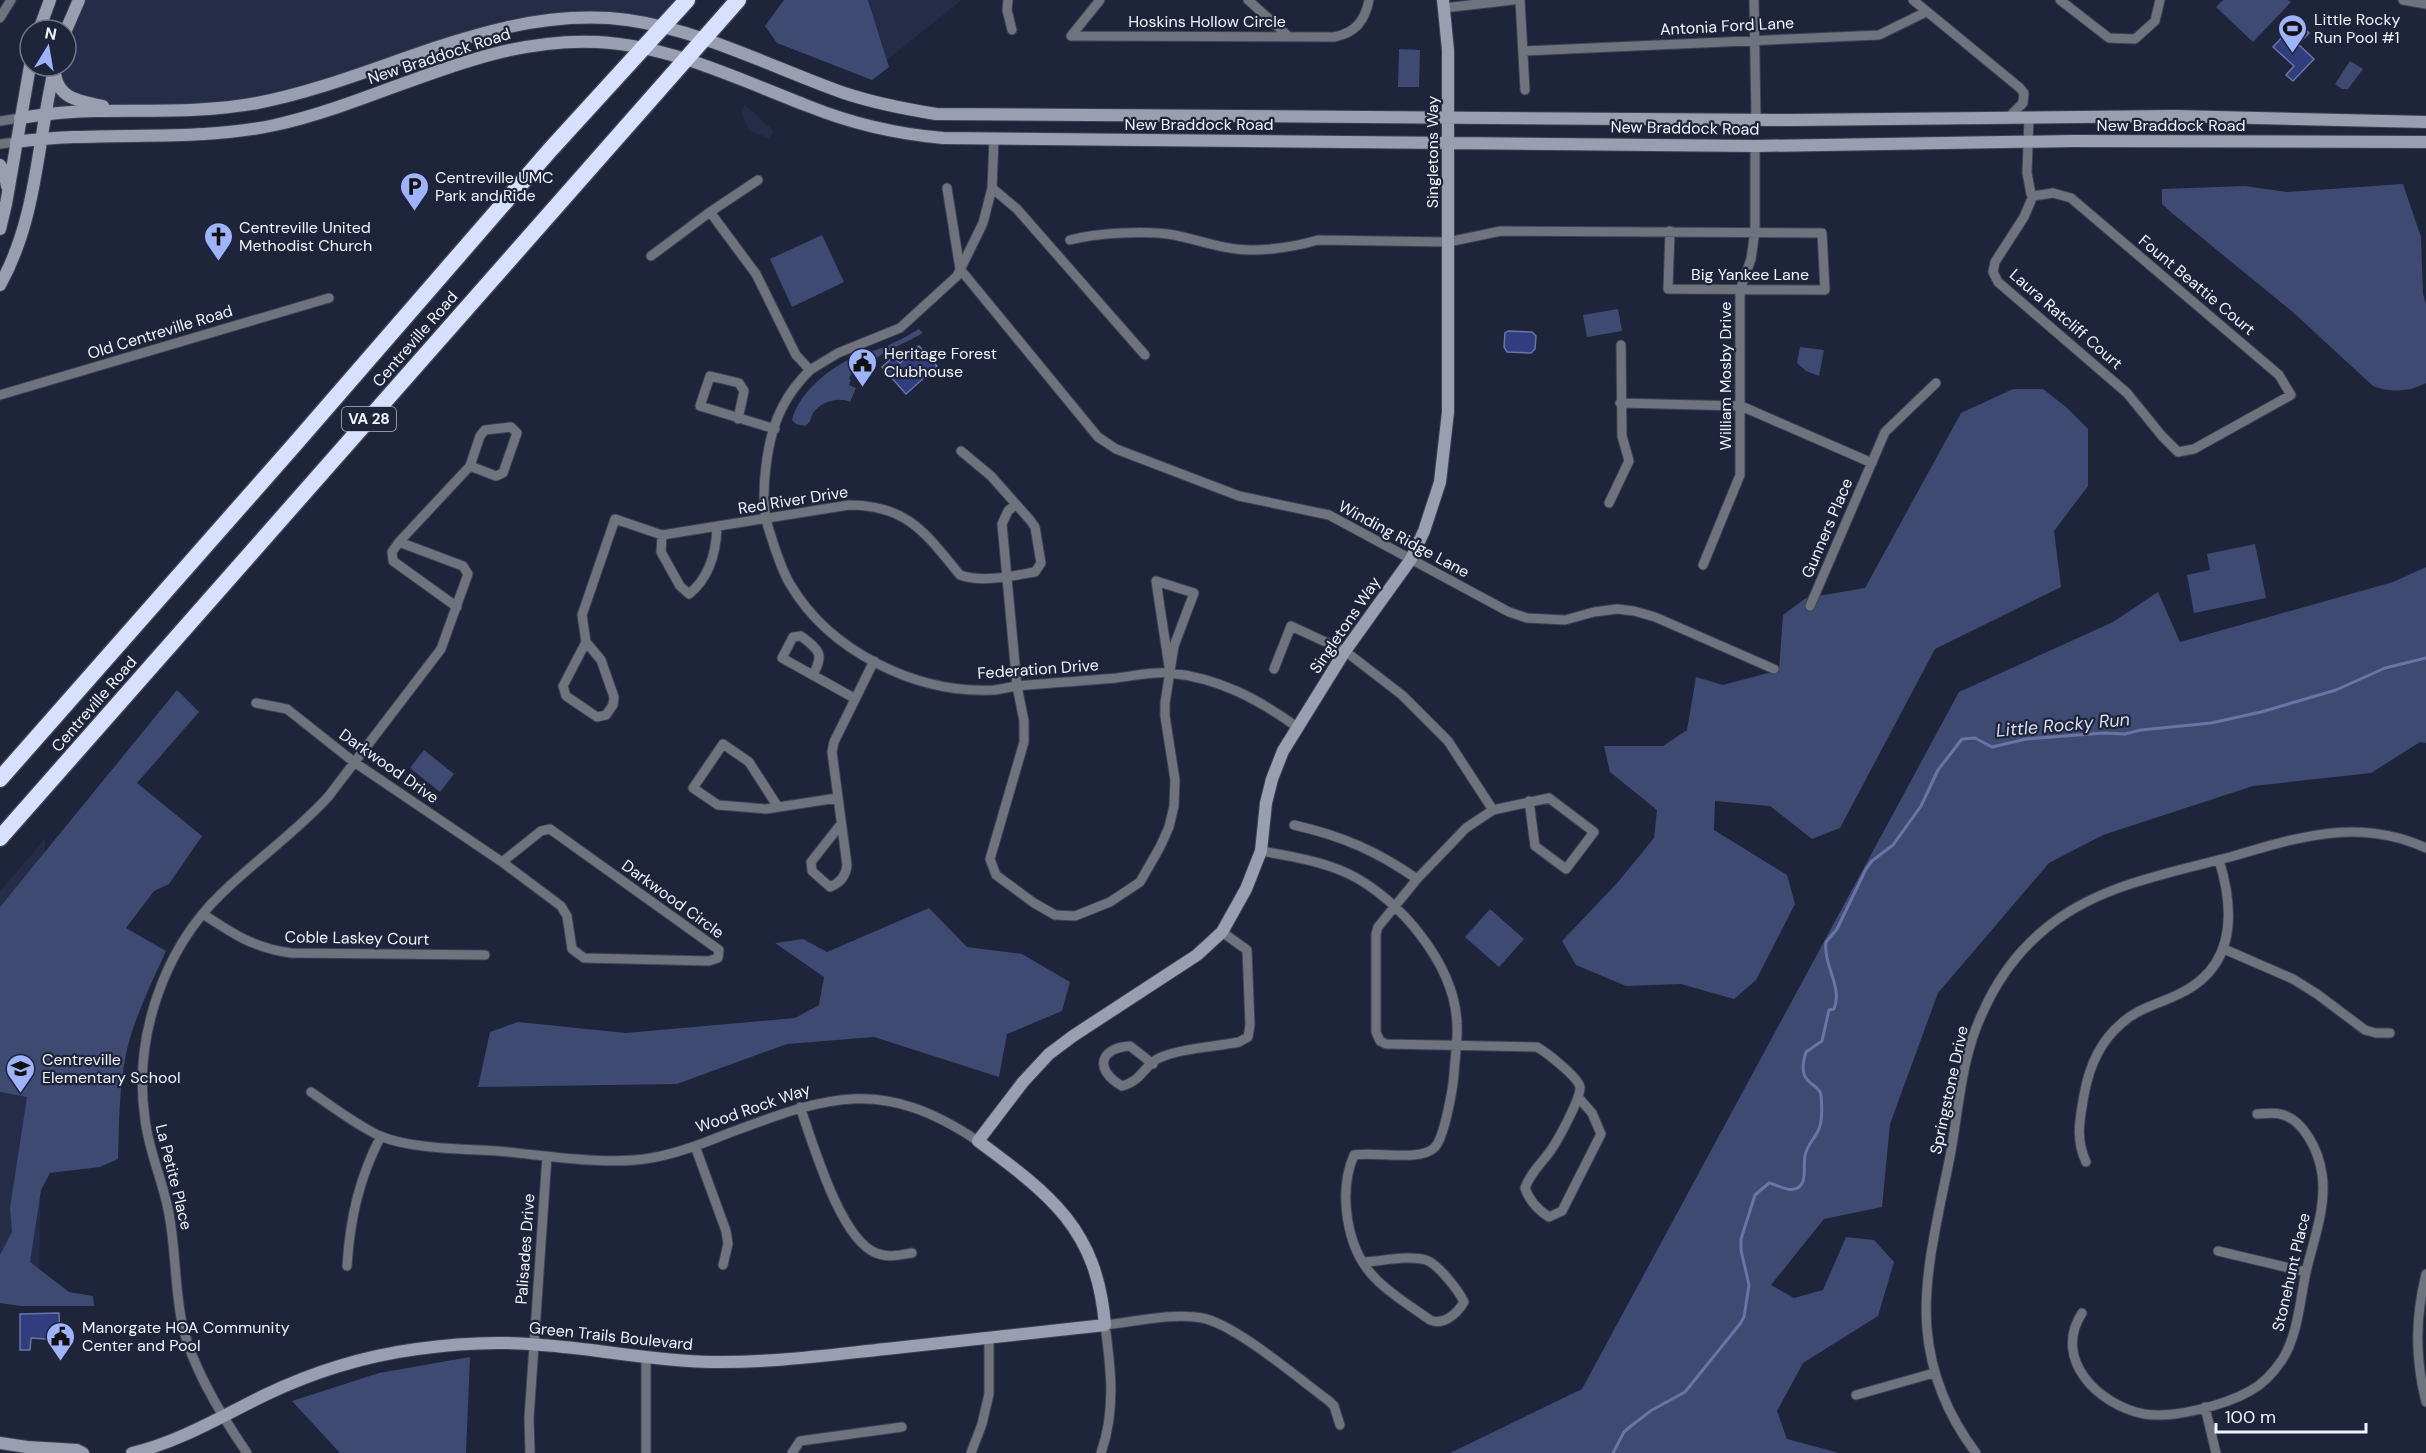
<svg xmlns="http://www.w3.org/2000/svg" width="2426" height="1453" viewBox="0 0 2426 1453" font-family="'DM Sans',sans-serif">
<rect width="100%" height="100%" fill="#1e2439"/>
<path fill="#252c47" d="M 79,0 L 687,0 L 663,28 L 609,19 L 522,23 L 253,104 L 47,115 L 56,66 L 66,66 L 66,31 Z
M 868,0 L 962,0 L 887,60 Z
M 745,105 L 774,131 L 769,138 L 749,131 L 742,113 Z
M 45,839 L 39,1296 L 0,1297 L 0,891 Z"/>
<path fill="#3f4a73" d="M 784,0 L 868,0 L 889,67 L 872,80 L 777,43 L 765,26 Z
M 2223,0 L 2288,0 L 2291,2 L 2253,42 L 2216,7 Z
M 1399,49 L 1420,50 L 1419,87 L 1398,87 Z
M 2350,61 L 2363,69 L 2348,89 L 2342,89 L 2335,84 Z
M 2403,184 L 2421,237 L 2423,294 L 2426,304 L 2426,383 C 2409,392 2391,393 2373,386 L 2295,314 L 2173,214 L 2162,204 L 2162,189 L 2245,186 L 2287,192 Z
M 822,235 L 844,282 L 792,307 L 770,259 Z
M 1618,309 L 1622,331 L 1587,337 L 1583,315 Z
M 919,329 L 923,333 C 908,342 877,354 868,365 L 861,363 L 857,372 L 853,370 L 849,379 L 851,380 L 849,385 L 856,388 L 850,402 C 839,396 820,402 813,413 C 810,419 812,421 805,426 L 796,424 L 792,420 C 798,394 828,369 852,358 C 863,353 875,351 887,346 C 898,341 909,335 919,329 Z
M 1800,347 L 1824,350 L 1819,376 L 1806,371 L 1797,363 Z
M 2013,389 L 2043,389 L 2066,407 L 2088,429 L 2088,486 L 2054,531 L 2061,587 L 1935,649 L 1840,828 L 1812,839 L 1770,806 L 1715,801 L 1714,830 L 1787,875 L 1795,904 L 1756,980 L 1734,999 L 1681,984 L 1626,986 L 1576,965 L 1562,941 L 1618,882 L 1654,838 L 1657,810 L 1610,772 L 1604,746 L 1663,746 L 1687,730 L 1696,677 L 1723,685 L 1779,670 L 1783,615 L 1806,598 L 1865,588 L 1961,413 Z
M 2255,544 L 2266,598 L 2194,613 L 2187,575 L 2210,570 L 2207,554 Z
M 2426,567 L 2426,743 L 2420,742 L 2371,773 L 2253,786 L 2103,835 L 2049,863 L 1938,993 L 1890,1124 L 1882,1207 L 1824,1219 L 1771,1285 L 1794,1298 L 1823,1290 L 1846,1237 L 1874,1240 L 1894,1262 L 1878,1316 L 1803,1363 L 1777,1411 L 1787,1439 L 1839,1453 L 1450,1453 L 1582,1389 L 1959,692 L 2113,622 L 2158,592 L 2180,642 L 2393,582 Z
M 177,690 L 199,712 L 137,783 L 202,836 L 169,884 L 154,891 L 126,928 L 166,951 C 151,984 134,1018 126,1054 C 119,1088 119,1124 118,1159 L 100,1167 L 50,1173 L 41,1190 L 30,1262 L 69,1292 L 93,1296 L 94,1306 L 21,1306 L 0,1303 L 0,1255 L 12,1232 L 10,1208 L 27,1097 L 0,1092 L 0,907 Z
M 424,750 L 454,774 L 440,792 L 410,768 Z
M 929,908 L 967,947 L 1022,954 L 1070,982 L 1062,1011 L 1007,1034 L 999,1077 L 874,1037 L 787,1044 L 677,1084 L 478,1087 L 490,1032 L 518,1022 L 626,1033 L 795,1018 L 819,1005 L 824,977 L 775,943 L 803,939 L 827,952 Z
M 1490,909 L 1524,939 L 1499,967 L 1465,937 Z
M 470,1357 L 466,1453 L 340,1453 L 292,1401 L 379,1373 Z"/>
<path fill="#303d7f" stroke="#6a74a5" stroke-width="1.5" d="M 2297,21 L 2309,33 L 2298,44 L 2314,59 L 2293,81 L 2286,75 L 2294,66 L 2273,47 Z
M 1508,331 L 1532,332 L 1536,336 L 1535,349 L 1531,353 L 1507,352 L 1504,347 L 1505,333 Z
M 919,346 L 937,366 L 906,394 L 882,367 L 893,357 L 900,363 Z
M 59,1313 L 60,1340 L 31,1338 L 30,1350 L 20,1350 L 20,1314 Z"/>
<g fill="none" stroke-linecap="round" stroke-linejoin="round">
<path stroke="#6a74a5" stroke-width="3" d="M 1613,1453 L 1624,1432 L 1631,1426 L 1652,1410 L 1685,1392 L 1740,1324 L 1744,1317 L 1749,1285 L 1741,1250 L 1741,1239 L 1755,1195 L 1769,1183 C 1776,1184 1791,1194 1799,1187 C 1807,1181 1803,1165 1805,1156 C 1806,1147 1814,1139 1818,1131 C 1823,1122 1822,1106 1821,1095 C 1819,1081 1795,1087 1806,1052 L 1822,1041 L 1829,1010 L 1834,1009 C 1843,987 1823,965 1826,942 L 1837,929 L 1866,869 L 1872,861 L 1893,845 L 1921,806 L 1938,770 L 1962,739 L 1975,738 L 1992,747 L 2026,739 L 2104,733 L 2125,734 L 2141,730 L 2211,723 L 2261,712 L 2336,690 L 2385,668 L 2426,658"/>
<defs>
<path id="street" d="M 1008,0 L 1007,10 L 1012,30
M 1100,0 L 1071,36 L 1334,37 C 1355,33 1365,21 1369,0
M 1248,0 L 1287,35
M 1520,0 L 1525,90
M 1754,0 L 1756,119
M 1913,0 L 2020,88 L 2024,93 L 2023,103 L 2009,117
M 2060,0 L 2109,38 L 2135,39 L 2155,21 L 2160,0
M 2403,0 L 2426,4
M 1444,8 L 1513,0
M 0,18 L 11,0
M 1524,51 L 1879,35 L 1926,12
M 2029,117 L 2027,173 L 2031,194 L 2033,196 L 2053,193 L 2071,198 L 2279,375 L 2291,395 L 2194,449 L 2178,452 L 2162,436 L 2127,393 L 1998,282 L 1993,272 L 1995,262 L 2024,217 L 2033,196
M 0,121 L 20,118
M 0,144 L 16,142
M 947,188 L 960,269 L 1098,437 L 1116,449 L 1239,496 L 1329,515 L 1509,612 L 1527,618 L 1565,620 L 1594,612 L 1617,609 L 1634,611 L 1655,617 L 1774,669
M 992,188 L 1017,209 L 1145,355
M 710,212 L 756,274 L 796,355 L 810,370 C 799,381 790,392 783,406 C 767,435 758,498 769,530 C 775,548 780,567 790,584 C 830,652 917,694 994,690 C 1002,689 1009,687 1016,686 C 1049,683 1083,681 1116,678 C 1133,676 1153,671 1170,673 C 1219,678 1258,699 1297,727
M 1070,240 C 1096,233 1147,230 1174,235 C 1199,240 1225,250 1251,250 C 1273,250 1297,246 1318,240 L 1448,242 L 1501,231 L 1822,233 L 1825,290 L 1668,289 L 1670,231
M 651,256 L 710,212 L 758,180
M 810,370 L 838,353 L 900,328 L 957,276 L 983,223 L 992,188 L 994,139
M 0,395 L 329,298
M 1620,403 L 1741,406 L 1872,463
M 738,419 L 744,391 L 739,383 L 710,376 L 700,406 L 775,429
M 1609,503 L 1629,461 L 1622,436 L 1621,345
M 1016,504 L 1008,511 L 1002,524 L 1017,686 L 1024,721 L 1024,742 L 990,859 L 996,875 L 1034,903 L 1055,915 L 1075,916 L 1110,902 L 1140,882 L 1160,847 L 1169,827 L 1174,806 L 1175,780 L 1165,716 L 1165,703 L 1174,646 L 1194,593 L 1156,581 L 1170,673
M 662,535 L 661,552 L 680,586 L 689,594 C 709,578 716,553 717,528
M 399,542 L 392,552 L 393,561 L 457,607
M 1703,565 L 1740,475 L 1740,290 L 1751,259 L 1755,231 L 1755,146
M 1810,606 L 1885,432 L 1936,383
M 586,642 L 563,686 L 566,696 L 597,717 L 606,715 L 613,705 L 614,697 L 601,660 L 586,642 L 582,615 L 615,519 L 662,535 L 849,505 C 908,505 926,534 960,575 C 982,583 1012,576 1035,572 L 1041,563 L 1035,527 L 1030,520 L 991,476 L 961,451
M 1274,669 L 1291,626 L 1345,651 L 1402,695 L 1448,741 L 1493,810
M 813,675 C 824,653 820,651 801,636 L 793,637 L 782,658 L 854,698
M 256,703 L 287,709 L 354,762 L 502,862 L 561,906 L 567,916 L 572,949 L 584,958 L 709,961 L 718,958 L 719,950 L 550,829 L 541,831 L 502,862
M 1529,801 L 1535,846 L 1566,869 L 1594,832 L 1549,798 L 1493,810 L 1466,828 L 1417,879 L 1378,927 L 1376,934 L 1376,1032 L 1380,1041 L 1386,1044 L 1537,1047 C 1546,1052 1578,1077 1580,1087 C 1581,1098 1558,1140 1551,1150 C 1542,1163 1530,1173 1525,1188 C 1529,1200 1538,1210 1549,1217 L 1562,1211 L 1601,1134 L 1592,1113 L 1578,1097
M 778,807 L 749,762 L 723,744 L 693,788 L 718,805 L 766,809 L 837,798
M 841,824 L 811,862 L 812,871 L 830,887 C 840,883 846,876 847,865 L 832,752 L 834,742 L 874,661
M 1294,825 C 1342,836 1377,851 1417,879
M 1261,851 C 1290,856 1321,861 1349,874 C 1400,899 1455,965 1457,1024 C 1458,1040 1455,1057 1454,1074 C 1453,1088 1444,1140 1434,1148 C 1419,1162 1375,1151 1354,1155 C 1338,1192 1346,1249 1375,1278 C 1390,1294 1412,1307 1430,1320 C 1443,1326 1457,1314 1464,1302 C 1459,1291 1438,1264 1426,1260 C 1408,1255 1383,1261 1364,1262
M 203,914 C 233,934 254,948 291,953 L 485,955
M 2224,949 L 2293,979 L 2317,994 L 2365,1030 L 2376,1033 L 2390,1033
M 1153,1064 L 1130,1046 C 1098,1048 1095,1071 1122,1086 C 1142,1081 1144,1065 1159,1058 C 1183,1048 1214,1047 1239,1042 L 1248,1037 L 1250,1025 L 1247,950 L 1222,932
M 311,1092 C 333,1107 356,1125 380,1136 C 411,1149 463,1149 497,1151 C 544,1155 606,1166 651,1158 C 679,1153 704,1143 729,1133 C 830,1095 882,1077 978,1141
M 800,1107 C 813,1143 840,1239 876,1253 C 888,1258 900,1255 912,1253
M 695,1146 L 726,1231 L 728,1244 L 723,1265
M 2086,1162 C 2075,1138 2080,1119 2084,1095 C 2089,1067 2099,1042 2122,1023 C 2138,1008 2159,1004 2179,994 C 2236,967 2235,912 2219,860
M 2218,1251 L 2306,1272
M 347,1266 C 350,1219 359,1178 381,1136
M 2426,1274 C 2415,1319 2415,1358 2426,1402
M 2082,1313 C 2052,1359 2098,1405 2144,1414 C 2173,1419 2225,1405 2250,1391 C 2263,1384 2274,1372 2282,1360 C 2298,1335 2300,1300 2306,1272 C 2313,1241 2327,1207 2322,1174 C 2319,1152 2304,1119 2280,1114 C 2273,1112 2264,1114 2257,1114
M 646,1358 L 646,1453
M 1856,1395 L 1934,1373
M 2205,1407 L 2216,1453
M 247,1453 C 223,1418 194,1370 183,1328 C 175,1293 176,1256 170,1220 C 165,1185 149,1154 145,1119 C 133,1039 163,950 221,894 C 256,860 295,833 328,797 L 441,649 L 468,574 L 463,566 L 399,542 L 470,466 L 480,436 L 485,430 L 511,427 L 517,433 L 503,473 L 496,476 L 470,466
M 530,1453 L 529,1418 L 547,1156
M 792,1453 L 800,1441 L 902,1427
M 971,1453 L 982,1424 L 989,1394 L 989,1338
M 1101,1453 C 1116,1410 1111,1369 1105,1325 C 1134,1322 1173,1312 1202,1318 C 1235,1324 1299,1379 1329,1401 L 1334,1406 L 1340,1425
M 1976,1453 C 1948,1416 1931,1375 1927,1329 C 1922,1274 1941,1205 1951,1151 C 1959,1106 1962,1056 1982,1014 C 1996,982 2017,952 2045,929 C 2098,884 2172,873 2237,855 C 2302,836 2360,818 2426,848"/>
<path id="secondary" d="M 39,30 L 50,0
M 66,30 L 79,0
M 55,74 C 59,100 81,101 103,106
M 20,118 C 45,114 70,111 96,111 C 149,110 204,113 257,103 C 382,79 497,3 628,20 C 704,31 773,68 844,93 C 874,103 905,109 936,114 L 1790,120 L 2175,116 L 2426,122
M 16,142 C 102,130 190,143 275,125 C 384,101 483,36 598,42 C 672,46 740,80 808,106 C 850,123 897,134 943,138 L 1755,146 L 2072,141 L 2426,142
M 0,165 L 4,171 L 7,186
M 0,229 L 6,204 L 30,66
M 0,285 C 38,217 37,140 55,66
M 0,1443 L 27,1447 L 77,1450 L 83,1453
M 132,1453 C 179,1442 222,1416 265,1395 C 313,1372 365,1356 417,1349 C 458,1343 501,1341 542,1345 C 599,1349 654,1361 711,1362 C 770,1363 828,1355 886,1349 C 959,1341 1032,1333 1105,1325 C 1097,1229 1051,1195 978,1141 L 1023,1082 L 1049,1054 L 1073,1036 L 1197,955 L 1222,932 L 1246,889 L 1261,851 L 1266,803 L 1272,779 L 1283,751 L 1345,651 L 1411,559 L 1424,531 L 1440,482 L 1448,412 L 1448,50 L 1443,0"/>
<path id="highway" d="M 0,779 L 295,444 L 550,150 L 687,0
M 0,838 L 738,0"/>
</defs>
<use href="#street" stroke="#3c4154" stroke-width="11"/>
<use href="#secondary" stroke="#3c4154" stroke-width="14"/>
<use href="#highway" stroke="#3c4154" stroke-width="19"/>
<use href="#street" stroke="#6f737e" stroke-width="9"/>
<use href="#secondary" stroke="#999fb1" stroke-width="12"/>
<use href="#highway" stroke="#d7e0fd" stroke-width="16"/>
</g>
<defs>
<symbol id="stadium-pin" viewBox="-11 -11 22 30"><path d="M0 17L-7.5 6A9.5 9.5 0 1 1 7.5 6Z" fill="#9fb3fd" stroke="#1e2439"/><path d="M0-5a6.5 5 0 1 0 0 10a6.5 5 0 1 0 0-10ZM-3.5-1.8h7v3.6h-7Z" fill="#111"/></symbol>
<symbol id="parking-pin" viewBox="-11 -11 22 30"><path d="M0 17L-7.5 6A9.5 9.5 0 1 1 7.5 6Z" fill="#9fb3fd" stroke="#1e2439"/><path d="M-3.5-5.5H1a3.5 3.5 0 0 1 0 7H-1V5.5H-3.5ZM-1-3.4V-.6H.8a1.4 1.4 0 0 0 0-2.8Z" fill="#111"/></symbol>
<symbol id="church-pin" viewBox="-11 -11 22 30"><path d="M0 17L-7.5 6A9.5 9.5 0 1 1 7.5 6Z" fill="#9fb3fd" stroke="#1e2439"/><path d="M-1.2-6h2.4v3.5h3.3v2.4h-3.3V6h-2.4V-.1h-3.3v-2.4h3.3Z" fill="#111"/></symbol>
<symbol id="civic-pin" viewBox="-11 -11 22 30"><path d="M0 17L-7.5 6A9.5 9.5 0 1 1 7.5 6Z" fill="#9fb3fd" stroke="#1e2439"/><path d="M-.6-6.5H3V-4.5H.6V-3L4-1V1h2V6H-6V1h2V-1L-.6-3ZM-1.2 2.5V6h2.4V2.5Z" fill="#111"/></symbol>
<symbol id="school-pin" viewBox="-11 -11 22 30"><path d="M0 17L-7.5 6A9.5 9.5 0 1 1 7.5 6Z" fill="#9fb3fd" stroke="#1e2439"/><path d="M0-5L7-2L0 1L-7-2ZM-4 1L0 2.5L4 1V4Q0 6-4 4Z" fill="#111"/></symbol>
</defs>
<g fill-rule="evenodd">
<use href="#stadium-pin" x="2276" y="12" width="33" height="45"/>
<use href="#parking-pin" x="398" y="170" width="33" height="45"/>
<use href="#church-pin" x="202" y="220" width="33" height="45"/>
<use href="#civic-pin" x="846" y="346" width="33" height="45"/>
<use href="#school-pin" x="4" y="1052" width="33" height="45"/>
<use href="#civic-pin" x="44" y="1320" width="33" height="45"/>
</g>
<g text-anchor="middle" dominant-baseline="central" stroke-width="4.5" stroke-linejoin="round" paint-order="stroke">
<rect fill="#1e2439" stroke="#b2b6c2" stroke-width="1.5" x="342" y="407" width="54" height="24" rx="4.5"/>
<g font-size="15" font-weight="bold" fill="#f1f4fd">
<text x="369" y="419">VA 28</text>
</g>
<g font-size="16" fill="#f1f4fd" stroke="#1e2439" text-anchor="start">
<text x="2314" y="19">Little Rocky<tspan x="2314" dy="18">Run Pool #1</tspan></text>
<text x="435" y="177">Centreville UMC<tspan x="435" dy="18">Park and Ride</tspan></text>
<text x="239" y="227">Centreville United<tspan x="239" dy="18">Methodist Church</tspan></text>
<text x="884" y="353">Heritage Forest<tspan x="884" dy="18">Clubhouse</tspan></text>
<text x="42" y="1059">Centreville<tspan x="42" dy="18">Elementary School</tspan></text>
<text x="82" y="1327">Manorgate HOA Community<tspan x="82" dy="18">Center and Pool</tspan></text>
</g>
<g font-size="16" fill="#f1f4fd" stroke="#1e2439">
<text x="1207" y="21">Hoskins Hollow Circle</text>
<text transform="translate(1727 26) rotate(-3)">Antonia Ford Lane</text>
<text transform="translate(439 56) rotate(-18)">New Braddock Road</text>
<text x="1199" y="124">New Braddock Road</text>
<text x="2171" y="125">New Braddock Road</text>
<text transform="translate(1685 128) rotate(1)">New Braddock Road</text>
<text transform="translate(1432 152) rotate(-90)">Singletons Way</text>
<text x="1750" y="274">Big Yankee Lane</text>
<text transform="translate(2197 285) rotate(40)">Fount Beattie Court</text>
<text transform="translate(2066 319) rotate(41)">Laura Ratcliff Court</text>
<text transform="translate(160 332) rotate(-17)">Old Centreville Road</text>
<text transform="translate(415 339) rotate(-49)">Centreville Road</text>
<text transform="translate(1725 376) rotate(-90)">William Mosby Drive</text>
<text transform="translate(793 500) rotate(-9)">Red River Drive</text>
<text transform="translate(1827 528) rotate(-67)">Gunners Place</text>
<text transform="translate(1404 539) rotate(28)">Winding Ridge Lane</text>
<text transform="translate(1345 625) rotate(-56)">Singletons Way</text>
<text transform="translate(1038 669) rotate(-4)">Federation Drive</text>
<text transform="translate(94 704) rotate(-49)">Centreville Road</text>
<text transform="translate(389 766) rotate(35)">Darkwood Drive</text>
<text transform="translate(673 899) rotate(36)">Darkwood Circle</text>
<text transform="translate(357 938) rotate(1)">Coble Laskey Court</text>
<text transform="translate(1949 1090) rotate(-78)">Springstone Drive</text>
<text transform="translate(753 1108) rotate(-19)">Wood Rock Way</text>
<text transform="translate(174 1177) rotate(76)">La Petite Place</text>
<text transform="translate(525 1249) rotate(-86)">Palisades Drive</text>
<text transform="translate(2291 1272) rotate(-77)">Stonehunt Place</text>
<text transform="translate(611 1336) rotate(6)">Green Trails Boulevard</text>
</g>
<g font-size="18" font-style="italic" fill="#d7def2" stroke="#1e2439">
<text transform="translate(2063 725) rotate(-5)">Little Rocky Run</text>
</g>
</g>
<g transform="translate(48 48) rotate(11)"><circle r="28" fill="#1e2439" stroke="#727787" stroke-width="1.5"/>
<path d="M0-4.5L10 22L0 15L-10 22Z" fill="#9fb3fd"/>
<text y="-9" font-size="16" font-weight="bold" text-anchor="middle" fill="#f1f4fd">N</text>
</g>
<path d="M2216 1423v9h150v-9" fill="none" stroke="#f1f4fd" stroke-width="3"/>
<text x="2225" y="1423" font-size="18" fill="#f1f4fd" stroke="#1e2439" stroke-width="4.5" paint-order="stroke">100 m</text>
</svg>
